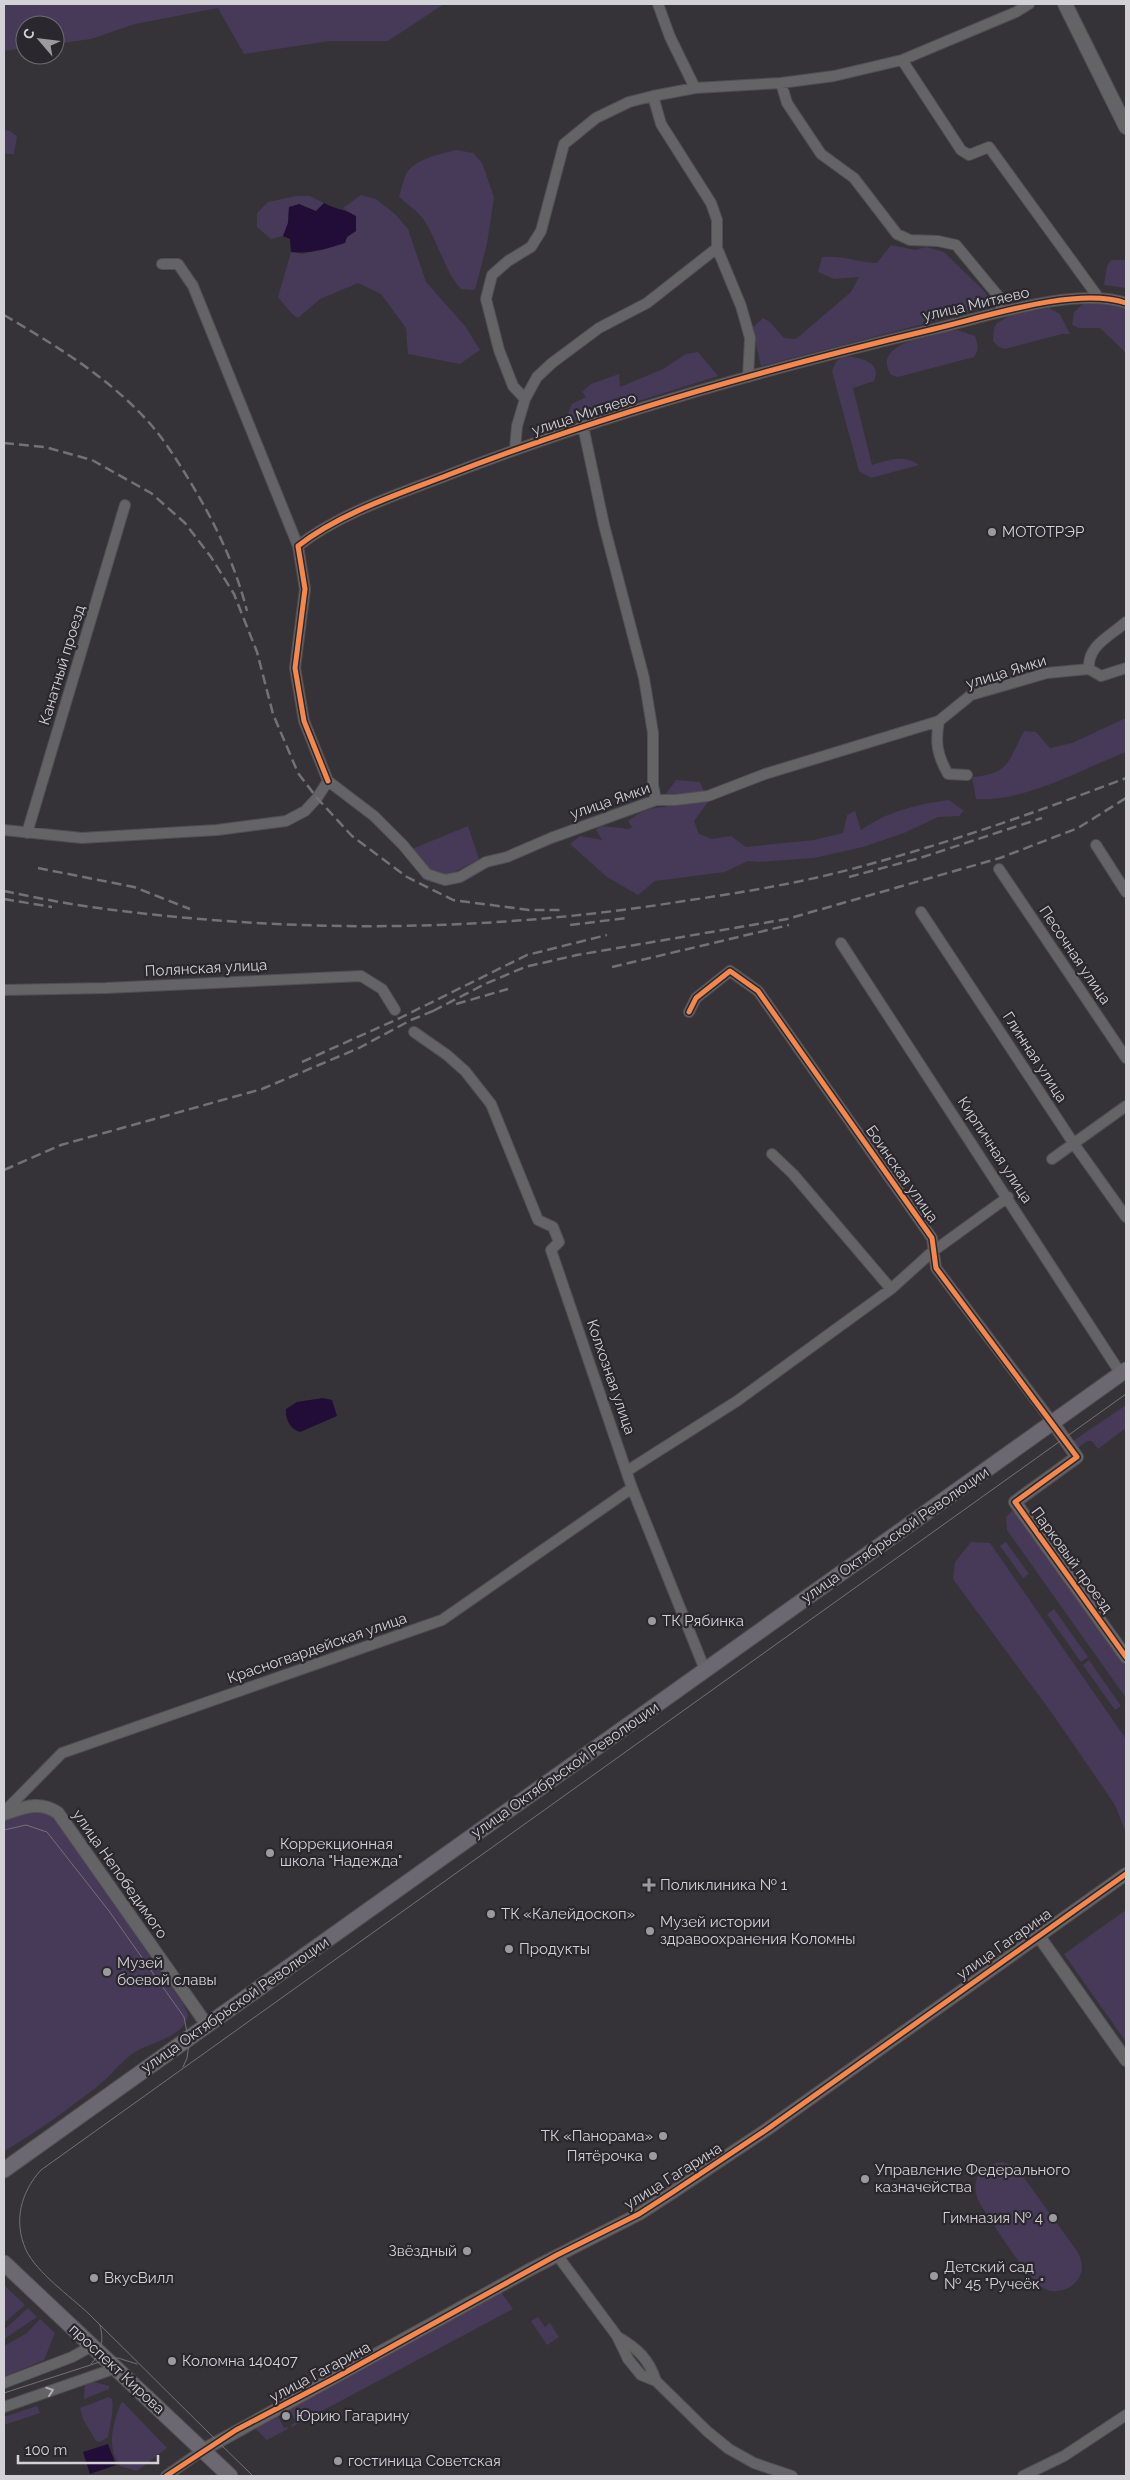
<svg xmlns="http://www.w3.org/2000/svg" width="1130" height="2480" viewBox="0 0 1130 2480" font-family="Raleway,sans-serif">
<rect width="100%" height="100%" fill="#353337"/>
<path fill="#463a58" d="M 4,4 L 444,4 L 388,41 L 330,41 L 244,54 L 218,8 L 135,24 L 91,39 L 55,44 L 55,25 L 25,25 L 25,48 L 4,51 Z
M 4,130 L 10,131 L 17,136 L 14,154 L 4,154 Z
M 456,150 L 473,153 L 482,163 L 494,197 L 487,244 L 475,290 L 461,289 C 442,268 438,237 420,215 C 414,209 406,203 399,197 C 401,190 403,181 406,174 C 415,159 440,154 456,150 Z
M 361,195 L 376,199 L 396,215 L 408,229 L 426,282 L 465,326 L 480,350 L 460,364 L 408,354 L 406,328 L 381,294 L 358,283 L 320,299 L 298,318 L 292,314 L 278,297 L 291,252 L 303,254 L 344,243 L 347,237 L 356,231 L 356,217 L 343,208 Z
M 296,196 L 310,196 L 324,203 L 316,211 L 289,207 L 288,223 L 283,236 L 271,239 L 257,227 L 257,213 L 268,202 Z
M 891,245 L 915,250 L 926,247 L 944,252 L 985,292 L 993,306 L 761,366 L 752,328 L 763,318 L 770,322 L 784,338 L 796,339 L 851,292 L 859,277 L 834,279 L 818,272 L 822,257 C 843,255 856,262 877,263 Z
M 1111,260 L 1126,260 L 1126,288 L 1104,285 L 1107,266 Z
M 1084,303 L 1116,305 L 1126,310 L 1126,353 L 1100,328 L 1079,328 L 1072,325 L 1074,312 Z
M 1049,308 L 1060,314 L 1070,334 L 1062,334 L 1005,349 L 999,347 L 993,341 L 994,328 L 997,323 L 1012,314 Z
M 957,330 L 975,336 C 978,344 979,350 974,357 L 898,377 L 891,375 C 870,342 937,334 957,330 Z
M 698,352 L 718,376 L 578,420 L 570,422 L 566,418 L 572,404 L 586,397 L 582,392 L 591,384 L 619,374 L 620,387 L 663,369 L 686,354 Z
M 843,356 C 858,357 883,361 874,381 L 853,388 L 872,465 C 889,460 903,454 919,465 L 871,478 L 859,471 L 832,371 L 836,362 Z
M 1126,718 L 1126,752 C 1080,770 1025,802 976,799 L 972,777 C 1010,774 1008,761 1024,731 L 1036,732 L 1050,748 L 1072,743 Z
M 676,780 L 700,782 L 708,802 L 694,821 L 699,834 L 712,839 L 731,836 L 746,847 L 814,840 L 843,833 L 847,815 L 855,811 L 861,830 C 886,812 918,804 949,800 L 964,811 L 959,816 L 938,817 L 904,833 L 863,847 L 814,858 L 758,862 L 748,861 L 725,872 L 655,881 L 638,895 L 607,877 L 570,844 L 580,836 L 602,840 L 596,830 L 601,826 L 629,829 L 632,827 L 628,821 C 641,811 650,807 666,807 L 666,794 Z
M 468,826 L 479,859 L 447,876 L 422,868 L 412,849 Z
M 1126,1405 L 1126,1428 L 1098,1449 L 1092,1441 L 1087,1441 L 1078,1448 L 1073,1441 Z
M 1012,1511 L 1018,1512 L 1126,1666 L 1126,1698 L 1007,1530 L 1006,1517 Z
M 971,1542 L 990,1543 L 1126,1739 L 1126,1833 L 1115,1805 L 1054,1716 L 953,1579 L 955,1562 Z
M 1006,1542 L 1029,1574 L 1023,1578 L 1000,1546 Z
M 1054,1609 L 1088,1657 L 1081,1662 L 1047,1614 Z
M 1089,1660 L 1121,1706 L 1115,1710 L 1083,1665 Z
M 43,1810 L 54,1817 L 184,2005 L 188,2015 C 184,2037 154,2041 137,2051 C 121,2060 112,2075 98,2086 C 68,2109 36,2133 4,2151 L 4,1821 L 29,1812 Z
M 1126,1910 L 1126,2042 L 1064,1954 Z
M 1002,2162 L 1012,2165 L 1019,2171 L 1077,2251 C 1083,2262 1085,2272 1075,2283 C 1067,2291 1053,2294 1043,2288 C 1026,2277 993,2223 980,2204 C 969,2183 978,2165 1002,2162 Z
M 4,2285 L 25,2305 L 4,2323 Z
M 500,2291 L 513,2309 L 292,2427 L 291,2425 L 296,2422 L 289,2409 Z
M 28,2308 L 37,2317 L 4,2339 L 4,2330 Z
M 538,2317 L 545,2327 L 550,2323 L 559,2337 L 547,2345 L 531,2321 Z
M 40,2319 L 55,2333 L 44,2360 L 4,2377 L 4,2346 L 27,2333 Z
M 95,2382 L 109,2386 L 109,2389 L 84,2399 L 85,2384 Z
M 109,2397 L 112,2399 C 114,2412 110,2424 108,2437 L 100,2442 L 96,2441 L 83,2419 L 80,2408 Z
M 123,2402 L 167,2448 L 137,2471 L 120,2466 C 106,2447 113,2423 121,2403 Z
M 37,2406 L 40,2413 L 4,2425 L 4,2417 Z
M 277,2414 L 284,2428 L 287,2427 L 288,2429 L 267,2440 L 254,2427 Z"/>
<path fill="#220c38" d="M 324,203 C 336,210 343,208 356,216 L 356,231 L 347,237 L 345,243 C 327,249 309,254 291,252 L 290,239 L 283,236 L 288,223 L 289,207 L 299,204 L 316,211 Z
M 323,1398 L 332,1400 L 337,1416 L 300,1432 C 290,1429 285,1419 286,1409 L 297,1402 Z
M 108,2444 L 116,2465 L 90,2474 L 83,2452 Z"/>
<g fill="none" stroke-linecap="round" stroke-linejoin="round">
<defs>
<path id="minor" d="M 658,4 L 670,37 L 695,88
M 902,60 L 961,150 L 969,155 L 989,147 L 1098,297
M 781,83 L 787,103 L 821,154 L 854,178 L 897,234 L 910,240 L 938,241 L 956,245 L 999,297 L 1001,312
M 653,96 L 661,124 L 711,203 L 717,220 L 717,248 L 741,306 L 750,338 L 748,377
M 162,264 L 178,264 L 193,286 L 298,546
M 525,399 L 513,386 L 499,350 L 486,299 L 492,275 L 508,261 L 531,247 L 541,231 L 564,144 L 596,118 L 629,102 L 653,96 L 695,88 L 781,83 L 834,76 L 902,60 L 1016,12 L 1029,4
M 583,426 L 604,525 L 644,678 L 653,733 L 653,785 L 656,800
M 515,449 L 517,426 L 525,399 L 537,377 L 552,363 L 599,328 L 647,303 L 717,248
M 1089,669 C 1087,645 1111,636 1126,622
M 939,721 C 935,742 937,755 948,774 L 967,775
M 328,781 L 304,721 L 295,668 L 305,589 L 298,546 C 340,513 399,494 448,475 C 605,414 769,368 934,329 C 985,317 1076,286 1126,303
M 328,781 L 374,816 L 403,845 L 427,874 L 445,880 L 460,877 L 486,862 L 507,857 L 551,838 L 656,800 L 675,800 L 708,796 L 765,774 L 939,721 L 971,695 L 1047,673 L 1089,669 L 1101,676 L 1126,668
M 4,830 L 82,838 L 217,830 L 286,821 L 305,811 L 317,798 L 328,781
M 27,833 L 125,505
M 1096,845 L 1126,892
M 999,869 L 1126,1058
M 921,912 L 1074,1144 L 1126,1217
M 841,943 L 1121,1374
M 4,990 L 106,988 L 361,976 L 382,989 L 395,1010
M 689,1012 L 696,998 L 730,971 L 758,991 L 932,1238 L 936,1268 L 1053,1423
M 414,1032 L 447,1055 L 465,1071 L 491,1104 L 538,1220 L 553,1227 L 559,1242 L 551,1250 L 632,1488 L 705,1670
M 772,1154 L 793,1174 L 891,1289
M 1052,1159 L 1126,1106
M 627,1471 L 737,1401 L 891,1289 L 932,1252 L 1008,1197
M 4,1812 L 62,1753 L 442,1620 L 632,1488
M 557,2255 L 617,2336 L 628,2359 L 641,2375 L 656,2381 L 708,2432 L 729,2449 L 754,2463 L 792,2476
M 618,2337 C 637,2348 649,2359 656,2381
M 4,2383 L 72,2357 L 92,2346
M 4,2407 L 116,2368
M 166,2476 L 203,2450
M 1023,2476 L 1064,2456 L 1126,2415"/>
<path id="tertiary" d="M 1053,1423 L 1077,1457 L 1015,1502 L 1126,1657
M 4,1814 C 23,1808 39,1800 58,1813 L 207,2025
M 1038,1935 L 1126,2060
M 203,2450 L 531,2269 L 639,2214 L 673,2192 L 766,2130 L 1126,1874"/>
<path id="secondary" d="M 1065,4 L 1126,127"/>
<path id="primary" d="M 4,2170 L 1126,1370
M 4,2263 L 230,2476"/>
</defs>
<use href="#minor" stroke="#504f52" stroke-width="12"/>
<use href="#tertiary" stroke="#504f52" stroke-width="14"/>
<use href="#secondary" stroke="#504f52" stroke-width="16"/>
<use href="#primary" stroke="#504f52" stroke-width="17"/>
<use href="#minor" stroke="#646366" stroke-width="10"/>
<use href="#tertiary" stroke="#646366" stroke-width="12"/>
<use href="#secondary" stroke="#646366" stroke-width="14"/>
<use href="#primary" stroke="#6c6872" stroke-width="15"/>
<path stroke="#727173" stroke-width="1" d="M 4,1830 L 26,1825 L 47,1832 L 109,1911 L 184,2017 L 189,2043 L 187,2058 L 183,2067
M 91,2364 C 102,2353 104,2340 100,2325
M 4,2393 L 109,2359 L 118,2358 L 137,2364
M 253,2476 C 198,2423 144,2368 89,2314 C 70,2296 37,2273 26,2250 C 13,2221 21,2192 41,2170 L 1126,1394"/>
<path stroke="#727173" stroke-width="2.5" stroke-dasharray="10 5" stroke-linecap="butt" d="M 4,315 C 53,344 103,374 142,415 C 158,431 171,451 183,470 C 211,515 234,560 247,611
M 4,443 L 45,447 L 92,460 L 151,493 L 185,523 L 211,557 L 234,594 L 257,652 L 273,714 L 298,773 L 317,798 L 352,836 L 407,877 L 453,900 L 529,910 L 564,910
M 38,868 L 134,887 L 190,909
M 849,877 L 920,858 L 1042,818
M 4,891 C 38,898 72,905 106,909 C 299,934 492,932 684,901 C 739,893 794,884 848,870 C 943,845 1035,813 1126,778
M 4,899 L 52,907
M 570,925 L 627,918
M 612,967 L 789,925
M 456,1004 L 508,989
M 433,1011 L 485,984 L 525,967 L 577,955 L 787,919 L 1000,858 L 1078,828 L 1126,798
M 302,1062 L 400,1018 L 527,955 L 607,935
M 4,1170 L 61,1145 L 262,1089 L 359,1048 L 411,1020 L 438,1009"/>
<defs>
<path id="cycleway" d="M 328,781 L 304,721 L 295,668 L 305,589 L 298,546 C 340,513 399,494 448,475 C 605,414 769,368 934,329 C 985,317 1076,286 1126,303
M 689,1012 L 696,998 L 730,971 L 758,991 L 932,1238 L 936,1268 L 1077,1457 L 1015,1502 L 1126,1657
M 166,2476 L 236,2430 L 337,2377 L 557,2255 L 639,2214 L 673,2192 L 766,2130 L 1126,1874"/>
</defs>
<use href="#cycleway" stroke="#2a282e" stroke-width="8"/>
<use href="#cycleway" stroke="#f5874c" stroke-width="5"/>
</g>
<defs><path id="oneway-chevron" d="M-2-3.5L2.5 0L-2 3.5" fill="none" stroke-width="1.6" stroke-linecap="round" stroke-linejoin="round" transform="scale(1.25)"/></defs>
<use stroke="#b1b0b4" href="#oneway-chevron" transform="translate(50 2391) rotate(-19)"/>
<g fill="#9b9a9e" stroke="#2a282e" stroke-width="2">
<circle cx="992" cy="532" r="5"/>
<circle cx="652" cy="1621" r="5"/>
<circle cx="270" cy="1853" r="5"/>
<path d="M646.5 1877.5h5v5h5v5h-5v5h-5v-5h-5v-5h5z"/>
<circle cx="491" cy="1914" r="5"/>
<circle cx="650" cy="1931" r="5"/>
<circle cx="509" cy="1949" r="5"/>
<circle cx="107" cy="1972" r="5"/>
<circle cx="663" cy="2136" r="5"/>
<circle cx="653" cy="2156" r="5"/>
<circle cx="865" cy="2179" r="5"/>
<circle cx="1053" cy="2218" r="5"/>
<circle cx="467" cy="2251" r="5"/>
<circle cx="934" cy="2276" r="5"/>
<circle cx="94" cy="2278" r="5"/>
<circle cx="172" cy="2361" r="5"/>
<circle cx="286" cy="2416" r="5"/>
<circle cx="338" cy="2461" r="5"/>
</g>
<g text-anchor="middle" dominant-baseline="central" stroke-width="4.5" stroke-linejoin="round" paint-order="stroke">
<g font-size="15" fill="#d2d1d5" stroke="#2a282e">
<text transform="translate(976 304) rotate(-13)">улица Митяево</text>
<text transform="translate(584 414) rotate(-18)">улица Митяево</text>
<text transform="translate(62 665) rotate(-73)">Канатный проезд</text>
<text transform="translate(1006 672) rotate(-17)">улица Ямки</text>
<text transform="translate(610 801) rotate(-19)">улица Ямки</text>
<text transform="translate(1075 955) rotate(56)">Песочная улица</text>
<text transform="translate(206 968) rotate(-3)">Полянская улица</text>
<text transform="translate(1035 1057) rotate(57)">Глинная улица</text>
<text transform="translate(995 1150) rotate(57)">Кирпичная улица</text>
<text transform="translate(902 1174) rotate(55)">Боинская улица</text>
<text transform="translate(611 1377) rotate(71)">Колхозная улица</text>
<text transform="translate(895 1535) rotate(-35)">улица Октябрьской Революции</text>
<text transform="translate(1072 1560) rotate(54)">Парковый проезд</text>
<text transform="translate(317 1648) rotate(-19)">Красногвардейская улица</text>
<text transform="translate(565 1770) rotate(-35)">улица Октябрьской Революции</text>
<text transform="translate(120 1874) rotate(55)">улица Непобедимого</text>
<text transform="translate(1004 1944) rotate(-35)">улица Гагарина</text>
<text transform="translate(235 2005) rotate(-35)">улица Октябрьской Революции</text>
<text transform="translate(673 2176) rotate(-32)">улица Гагарина</text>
<text transform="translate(117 2369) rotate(43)">проспект Кирова</text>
<text transform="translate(320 2372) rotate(-28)">улица Гагарина</text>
</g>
<g font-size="15" fill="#d2d1d5" stroke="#2a282e" text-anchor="start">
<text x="1002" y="532">МОТОТРЭР</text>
<text x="662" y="1621">ТК Рябинка</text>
<text x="280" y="1844">Коррекционная<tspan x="280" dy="17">школа "Надежда"</tspan></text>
<text x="660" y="1885">Поликлиника № 1</text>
<text x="501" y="1914">ТК «Калейдоскоп»</text>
<text x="660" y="1922">Музей истории<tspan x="660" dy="17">здравоохранения Коломны</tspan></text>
<text x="519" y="1949">Продукты</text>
<text x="117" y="1963">Музей<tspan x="117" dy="17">боевой славы</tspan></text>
<text x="653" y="2136" text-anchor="end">ТК «Панорама»</text>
<text x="643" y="2156" text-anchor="end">Пятёрочка</text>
<text x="875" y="2170">Управление Федерального<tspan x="875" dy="17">казначейства</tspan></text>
<text x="1043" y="2218" text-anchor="end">Гимназия № 4</text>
<text x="457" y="2251" text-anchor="end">Звёздный</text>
<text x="944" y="2267">Детский сад<tspan x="944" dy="17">№ 45 "Ручеёк"</tspan></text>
<text x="104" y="2278">ВкусВилл</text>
<text x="182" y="2361">Коломна 140407</text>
<text x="296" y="2416">Юрию Гагарину</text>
<text x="348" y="2461">гостиница Советская</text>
</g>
</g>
<rect width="1130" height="2480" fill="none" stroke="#d2d1d5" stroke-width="10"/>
<g transform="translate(40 40) rotate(298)"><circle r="24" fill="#2a282e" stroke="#6d6c71"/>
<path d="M0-4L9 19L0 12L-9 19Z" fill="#9b9a9e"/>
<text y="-8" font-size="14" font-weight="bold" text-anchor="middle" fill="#d2d1d5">С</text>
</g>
<path d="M18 2455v8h140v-8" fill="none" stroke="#d2d1d5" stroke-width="2.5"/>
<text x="25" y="2455" font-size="15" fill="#d2d1d5" stroke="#2a282e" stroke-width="4" paint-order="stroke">100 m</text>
</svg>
